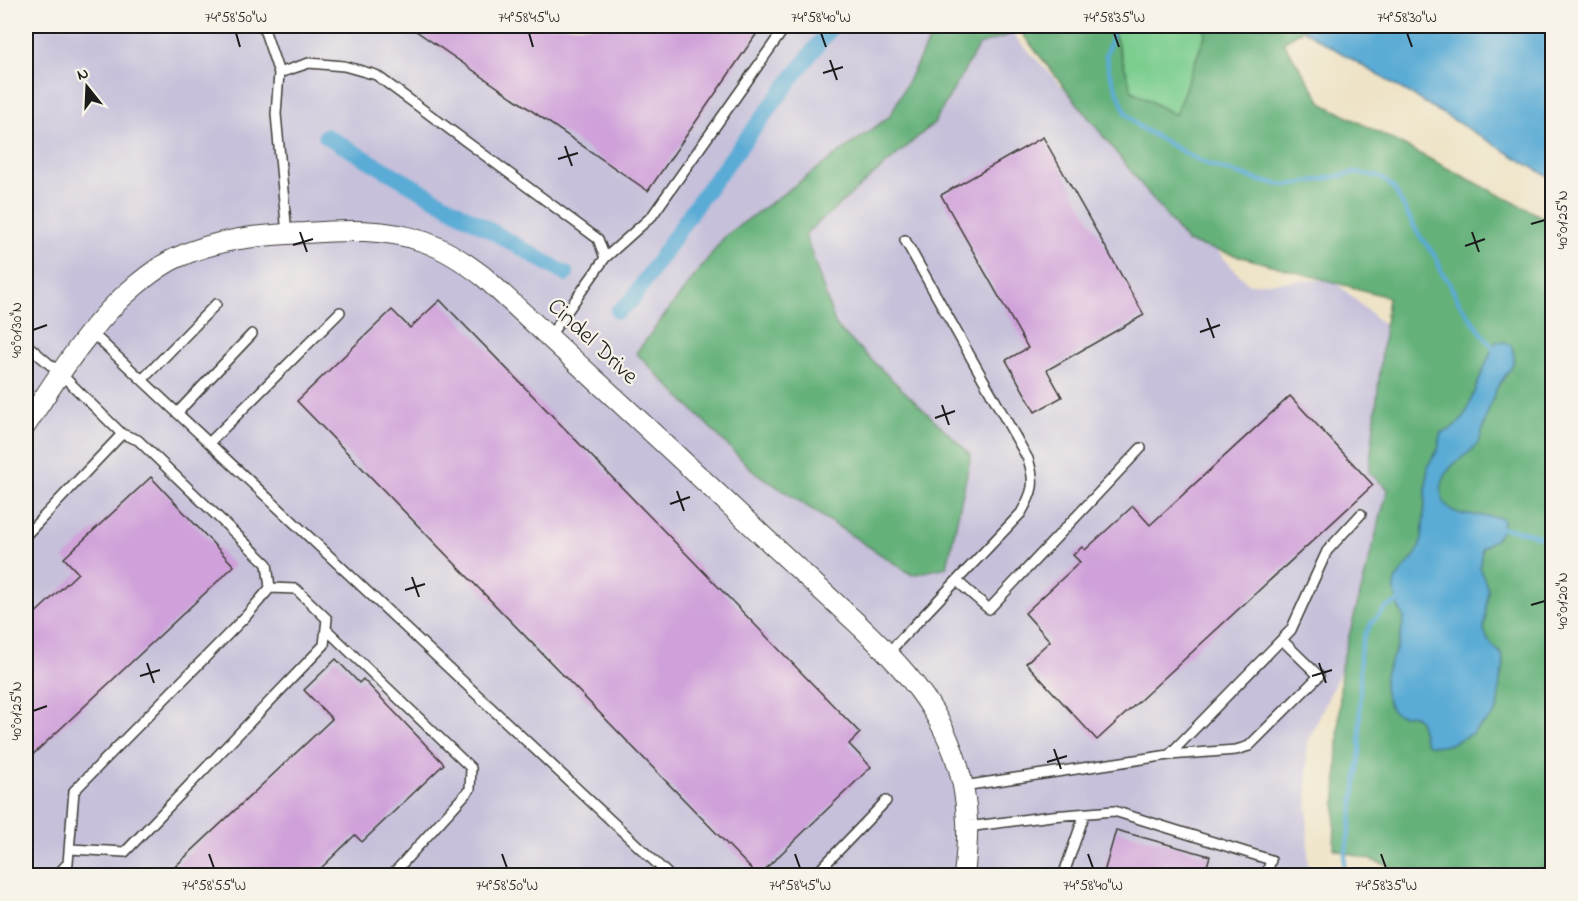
<svg xmlns="http://www.w3.org/2000/svg" width="1578" height="901" viewBox="0 0 1578 901" font-family="'Indie Flower',sans-serif">
<rect width="100%" height="100%" fill="#f7f3e8"/>
<filter id="ink" filterUnits="userSpaceOnUse"><feTurbulence type="fractalNoise" baseFrequency=".0167" numOctaves="2"/><feDisplacementMap in="SourceGraphic" scale="12" xChannelSelector="R" yChannelSelector="G"/><feConvolveMatrix kernelMatrix="1 2 1 2 8 2 1 2 1" color-interpolation-filters="sRGB"/></filter>
<filter id="wash" filterUnits="userSpaceOnUse"><feTurbulence type="fractalNoise" baseFrequency=".008" numOctaves="4" result="noise"/><feDisplacementMap in="SourceGraphic" scale="24" xChannelSelector="R" yChannelSelector="G"/><feGaussianBlur stdDeviation="1.35" result="paint"/><feColorMatrix in="noise" values="0 0 0 0 0 0 0 0 0 0 0 0 0 0 0 0 0 1.4 0 .05"/><feComposite in="paint" operator="in"/></filter>
<g filter="url(#wash)">
<rect width="100%" height="100%" fill="#eee3c6"/>
<path fill="#c6c0da" d="M 26,26 L 1005,26 L 1248,284 L 1332,279 L 1403,342 L 1420,497 L 1307,744 L 1308,875 L 26,875 Z"/>
<path fill="#7cce8f" stroke="#4c7556" stroke-width="1.5" d="M 1112,26 L 1203,26 L 1206,33 L 1175,115 L 1132,91 Z
M 1552,860 L 1552,875 L 1534,875 Z"/>
<path fill="#65b17a" stroke="#40664b" stroke-width="1.5" d="M 943,26 L 1112,26 L 1132,91 L 1175,115 L 1206,33 L 1203,26 L 1302,26 L 1303,30 L 1283,42 L 1323,104 L 1552,222 L 1552,860 L 1534,875 L 1388,875 L 1390,866 L 1334,849 L 1341,666 L 1388,489 L 1369,472 L 1388,297 L 1187,242 L 1020,31 L 979,45 L 934,123 L 805,234 L 836,326 L 971,455 L 947,567 L 912,575 L 753,471 L 636,353 L 725,236 L 890,116 L 927,44 Z"/>
<path fill="#5aabd5" stroke="#3b6478" stroke-width="1.5" d="M 1302,26 L 1552,26 L 1552,179 L 1303,30 Z
M 1495,342 L 1504,342 L 1511,345 C 1514,351 1515,356 1513,363 C 1509,374 1500,380 1496,390 C 1492,400 1488,410 1485,421 C 1483,428 1482,436 1478,443 C 1472,453 1459,458 1451,467 C 1441,479 1436,497 1449,508 C 1463,520 1487,512 1503,519 C 1504,535 1495,540 1482,548 L 1480,567 L 1488,590 L 1484,630 L 1488,640 L 1502,655 L 1504,665 L 1500,680 L 1498,707 L 1494,715 L 1471,734 L 1448,745 L 1441,746 L 1428,745 C 1420,737 1424,724 1416,717 C 1412,712 1407,716 1402,715 C 1397,714 1395,713 1392,711 L 1385,694 L 1384,688 L 1385,675 L 1388,667 L 1398,646 L 1404,618 L 1398,606 L 1394,588 L 1395,580 L 1417,553 L 1422,539 L 1428,465 L 1438,450 L 1441,432 L 1448,431 L 1463,419 Z"/>
<g fill="none" stroke-linecap="round" stroke-linejoin="round">
<path stroke="#5aabd5" stroke-width="4.5" d="M 1113,26 L 1112,36 L 1106,56 L 1109,71 L 1126,113 L 1138,126 L 1192,157 L 1209,165 L 1265,182 L 1284,185 L 1297,184 L 1354,173 L 1372,175 L 1383,179 L 1393,187 L 1417,232 L 1437,259 L 1442,273 L 1449,282 L 1458,301 L 1495,351
M 1500,528 C 1518,530 1536,534 1552,542
M 1342,876 L 1352,814 L 1360,752 L 1360,653 L 1364,636 L 1372,622 L 1386,608 L 1401,600"/>
<path stroke="#5aabd5" stroke-width="16" d="M 326,136 L 566,274
M 618,311 L 631,301 L 698,202 L 832,26"/>
</g>
<g id="blocks">
<path fill="#cfa0d9" d="M 409,26 L 762,26 L 648,191 Z
M 1043,137 L 1144,315 L 1047,370 L 1062,397 L 1035,412 L 1006,360 L 1028,348 L 941,195 Z
M 440,300 L 860,733 L 849,744 L 871,767 L 758,876 L 297,401 L 392,310 L 410,328 Z
M 1290,396 L 1373,485 L 1097,740 L 1026,663 L 1050,641 L 1025,613 L 1080,562 L 1073,555 L 1082,547 L 1085,550 L 1133,506 L 1150,525 Z
M 151,477 L 234,566 L 26,761 L 26,622 L 78,573 L 64,558 Z
M 336,659 L 359,683 L 363,679 L 444,764 L 362,842 L 355,835 L 313,876 L 165,876 L 332,719 L 304,690 Z
M 1116,830 L 1210,856 L 1204,876 L 1103,876 Z"/>
</g>
</g>
<g filter="url(#ink)">
<use href="#blocks" fill-opacity="0" stroke="#3c3a36" stroke-width="1.5"/>
<g fill="none" stroke-linecap="round" stroke-linejoin="round">
<defs>
<path id="service" d="M 263,26 L 279,73 L 276,114 L 287,234
M 279,73 L 309,63 L 344,66 L 376,75 L 598,239 L 605,258
M 91,332 L 670,876
M 549,337 L 605,258 L 652,216 L 786,26
M 26,344 L 61,374 L 122,434
M 142,380 L 216,304
M 177,413 L 252,334
M 209,443 L 340,312
M 26,535 L 122,434 L 138,440 L 267,564 L 270,588
M 957,581 L 989,609 L 1141,448
M 326,629 L 471,768 L 470,789 L 391,876
M 888,653 L 1021,513 C 1033,492 1036,483 1028,459 L 905,240
M 1169,755 L 1236,750 L 1249,746 L 1319,676 L 1282,640
M 963,786 L 1169,755 L 1291,630 L 1327,551 L 1361,514
M 967,827 L 1052,816 L 1114,811 L 1271,860 L 1266,876
M 56,876 L 68,863 L 74,791 L 246,616 L 270,588 L 296,589 L 327,619 L 324,645 L 125,852 L 70,849
M 814,876 L 886,801
M 1063,876 L 1085,813"/>
<path id="minor" d="M 26,425 C 57,378 91,322 135,286 C 147,276 161,265 176,258 C 216,239 260,235 304,233 C 345,230 386,228 425,242 C 447,250 466,263 484,277 C 583,368 681,459 779,551 C 806,576 832,600 859,625 C 887,652 915,680 935,714 C 954,746 966,784 967,821 C 968,839 966,858 964,876"/>
</defs>
<use href="#service" stroke="#3c3a36" stroke-width="12"/>
<use href="#minor" stroke="#3c3a36" stroke-width="22"/>
<use href="#service" stroke="#fff" stroke-width="9"/>
<use href="#minor" stroke="#fff" stroke-width="20"/>
</g>
</g>
<path fill="none" stroke="#1c1c1c" stroke-width="2" d="M 236,33 L 240,47M 529,33 L 533,47M 821,33 L 826,47M 1114,33 L 1119,47M 1407,33 L 1412,47M 830,60 L 837,80M 823,73 L 843,67M 565,146 L 572,166M 558,159 L 578,153M 1531,224 L 1545,220M 300,232 L 307,252M 1472,232 L 1479,252M 293,245 L 313,239M 1465,246 L 1485,239M 1207,318 L 1214,338M 33,330 L 47,325M 1200,332 L 1220,325M 942,405 L 949,425M 935,418 L 955,411M 677,491 L 684,511M 670,504 L 690,497M 412,577 L 419,597M 405,590 L 425,584M 1531,605 L 1545,601M 147,663 L 154,683M 1319,663 L 1326,683M 140,676 L 160,670M 1312,676 L 1332,670M 33,711 L 47,706M 1054,749 L 1061,769M 1047,762 L 1067,756M 209,854 L 214,868M 502,854 L 507,868M 795,854 L 800,868M 1088,854 L 1093,868M 1381,854 L 1386,868"/>
<g text-anchor="middle" dominant-baseline="central" stroke-width="4.5" stroke-linejoin="round" paint-order="stroke">
<g font-size="24" fill="#1c1c1c" stroke="#f7f3e8">
<text transform="translate(592 342) rotate(43)">Cindel Drive</text>
</g>
</g>
<rect width="1578" height="901" fill="none" stroke="#f7f3e8" stroke-width="66"/>
<g transform="translate(87 87) rotate(342)" stroke="#f7f3e8" stroke-width="4.5" paint-order="stroke">
<path d="M0-4.5L10 22L0 15L-10 22Z" fill="#1c1c1c"/>
<text y="-9" font-size="16" font-weight="bold" text-anchor="middle" fill="#1c1c1c">N</text>
</g>
<rect x="33" y="33" width="1512" height="835" fill="none" stroke="#1c1c1c" stroke-width="2"/>
<g font-size="15" text-anchor="middle" fill="#1c1c1c">
<text x="236" y="22">74°58'50"W</text>
<text x="529" y="22">74°58'45"W</text>
<text x="821" y="22">74°58'40"W</text>
<text x="1114" y="22">74°58'35"W</text>
<text x="1407" y="22">74°58'30"W</text>
<text transform="translate(1562 220) rotate(-90)" y="5">40°01'25"N</text>
<text transform="translate(16 330) rotate(-90)" y="5">40°01'30"N</text>
<text transform="translate(1562 601) rotate(-90)" y="5">40°01'20"N</text>
<text transform="translate(16 711) rotate(-90)" y="5">40°01'25"N</text>
<text x="214" y="890">74°58'55"W</text>
<text x="507" y="890">74°58'50"W</text>
<text x="800" y="890">74°58'45"W</text>
<text x="1093" y="890">74°58'40"W</text>
<text x="1386" y="890">74°58'35"W</text>
</g>
</svg>
